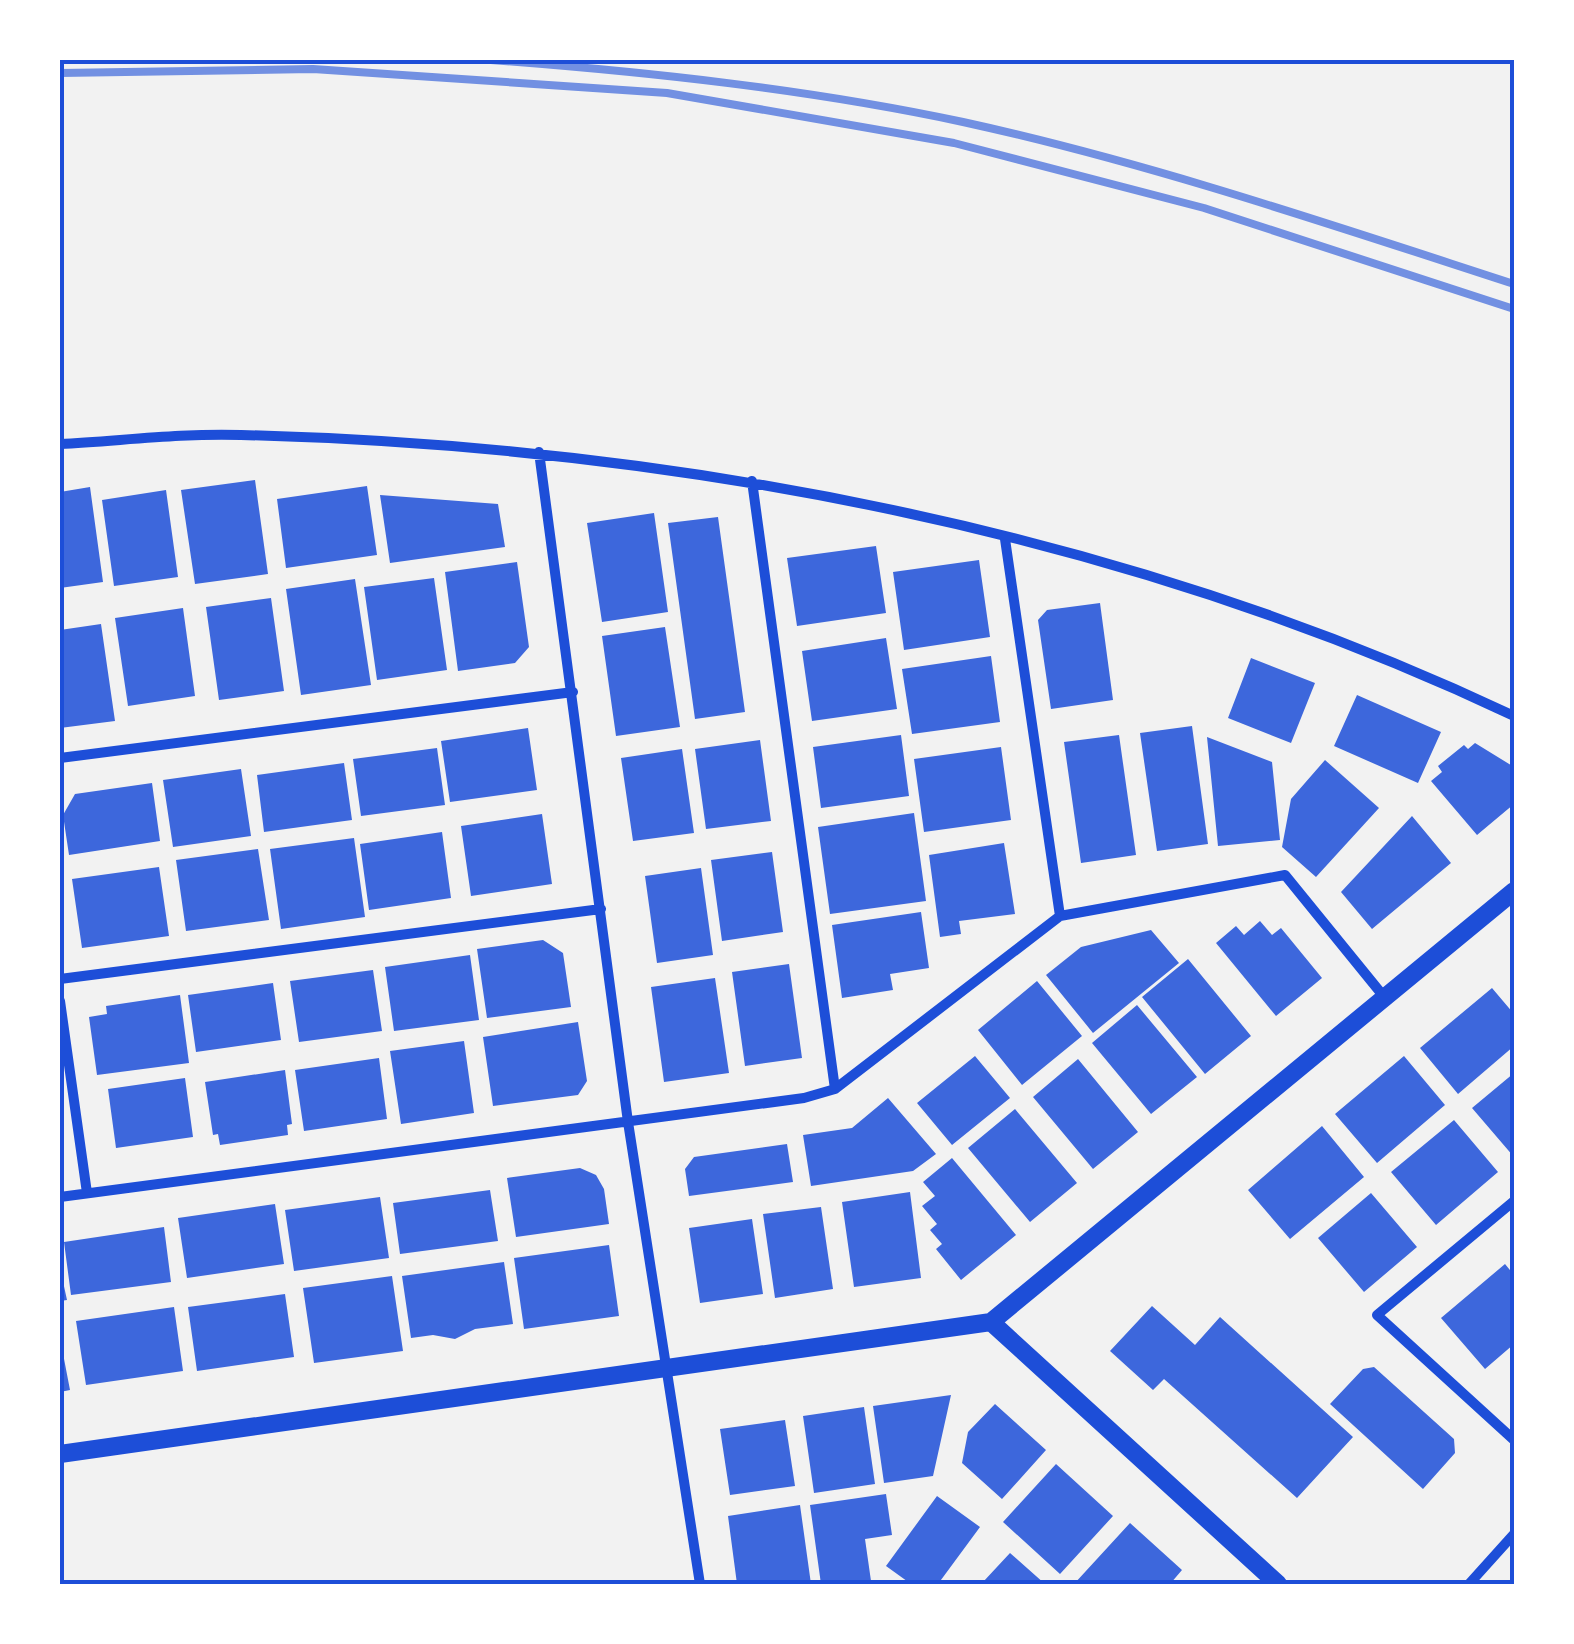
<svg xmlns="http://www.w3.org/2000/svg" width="1574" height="1644" viewBox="0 0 1574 1644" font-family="Cabin,sans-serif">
<rect width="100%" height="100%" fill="#f2f2f2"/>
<path fill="#3d67dc" d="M 255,480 L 268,574 L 195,584 L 181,490 Z
M 367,486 L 377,555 L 286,568 L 277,499 Z
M 90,487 L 103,582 L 60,588 L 60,492 Z
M 166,490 L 178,577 L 114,586 L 102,500 Z
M 380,495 L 498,504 L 505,547 L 390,563 Z
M 654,513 L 668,612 L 602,622 L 587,523 Z
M 718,517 L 745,712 L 695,719 L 668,523 Z
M 876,546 L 886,613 L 797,626 L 787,558 Z
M 979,560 L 990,637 L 904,650 L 893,572 Z
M 517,562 L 529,647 L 515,663 L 458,671 L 445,572 Z
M 434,578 L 447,670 L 377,680 L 364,587 Z
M 355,579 L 371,685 L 301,695 L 286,589 Z
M 271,598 L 284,691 L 219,700 L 206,607 Z
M 1100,603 L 1113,700 L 1051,709 L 1038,620 L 1047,610 Z
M 183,608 L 195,696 L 128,706 L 115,618 Z
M 101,624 L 115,721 L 60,728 L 60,630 Z
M 665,627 L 680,727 L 616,736 L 602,636 Z
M 886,638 L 897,709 L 812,721 L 802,651 Z
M 991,656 L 1000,722 L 912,734 L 902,669 Z
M 1251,658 L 1315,683 L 1291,743 L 1228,718 Z
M 1357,695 L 1441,732 L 1418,783 L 1334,746 Z
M 1192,726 L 1208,844 L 1157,851 L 1140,733 Z
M 528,728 L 537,790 L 450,802 L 441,741 Z
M 901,735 L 909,796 L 821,808 L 813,747 Z
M 1119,735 L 1136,855 L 1081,863 L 1064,742 Z
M 1207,737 L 1272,762 L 1280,840 L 1218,846 Z
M 760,740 L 771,821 L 706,829 L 695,749 Z
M 1475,743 L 1514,767 L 1514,804 L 1477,835 L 1431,781 L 1442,772 L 1438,766 L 1464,745 L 1468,749 Z
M 1001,747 L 1011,820 L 924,832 L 914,759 Z
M 437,748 L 445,805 L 361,816 L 353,759 Z
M 682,749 L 694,833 L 633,841 L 621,758 Z
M 1325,760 L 1379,808 L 1316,877 L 1282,847 L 1291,799 Z
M 344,763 L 352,820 L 264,832 L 257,775 Z
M 241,769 L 251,836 L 173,847 L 163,780 Z
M 152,783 L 160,841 L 69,855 L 63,815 L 75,794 Z
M 914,813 L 926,901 L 830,914 L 818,827 Z
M 542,814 L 552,884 L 471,896 L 461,826 Z
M 1412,816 L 1451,863 L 1372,929 L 1341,892 Z
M 442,832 L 451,898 L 369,910 L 360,844 Z
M 354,838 L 365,917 L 281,929 L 270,849 Z
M 1004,843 L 1015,914 L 959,921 L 961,934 L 940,937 L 929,855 Z
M 258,849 L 269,920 L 186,931 L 176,860 Z
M 772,852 L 783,932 L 722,941 L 711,860 Z
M 159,867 L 169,936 L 82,948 L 72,879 Z
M 701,868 L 713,955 L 657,963 L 645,876 Z
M 921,912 L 929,968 L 890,974 L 893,990 L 842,998 L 832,925 Z
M 1260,921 L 1272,935 L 1281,928 L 1322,978 L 1276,1016 L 1216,943 L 1236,926 L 1244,935 Z
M 1151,930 L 1179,963 L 1093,1033 L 1046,975 L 1081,947 Z
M 543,940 L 563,953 L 571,1007 L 487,1018 L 477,949 Z
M 470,955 L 479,1020 L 394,1031 L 385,967 Z
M 1188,959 L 1251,1036 L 1205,1074 L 1142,997 Z
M 789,964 L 802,1058 L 745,1066 L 732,972 Z
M 373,970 L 382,1031 L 299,1042 L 290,981 Z
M 715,978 L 729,1073 L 664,1082 L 651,987 Z
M 1037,981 L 1082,1036 L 1022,1085 L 978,1030 Z
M 273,983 L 281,1040 L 196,1052 L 188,995 Z
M 1492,988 L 1514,1014 L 1514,1046 L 1458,1094 L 1420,1048 Z
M 180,995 L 189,1063 L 97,1075 L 89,1017 L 107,1014 L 106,1006 Z
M 1137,1005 L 1197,1077 L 1151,1114 L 1092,1043 Z
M 578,1022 L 587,1081 L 578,1095 L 493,1106 L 483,1037 Z
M 464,1041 L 474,1113 L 401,1124 L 390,1051 Z
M 975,1056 L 1010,1098 L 952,1145 L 917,1103 Z
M 1404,1056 L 1445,1105 L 1377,1163 L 1335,1114 Z
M 379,1058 L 387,1119 L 304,1131 L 295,1070 Z
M 1078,1059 L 1138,1132 L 1093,1169 L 1033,1097 Z
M 285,1070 L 292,1124 L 287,1125 L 288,1135 L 220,1145 L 218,1134 L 213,1135 L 205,1082 Z
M 1514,1073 L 1514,1157 L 1472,1108 Z
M 185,1078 L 193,1137 L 116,1148 L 108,1089 Z
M 888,1098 L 936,1154 L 913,1171 L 811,1186 L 803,1135 L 852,1128 Z
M 1015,1109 L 1077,1183 L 1030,1222 L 968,1148 Z
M 1454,1120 L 1498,1172 L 1436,1225 L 1391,1172 Z
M 1322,1126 L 1364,1177 L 1290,1239 L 1248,1190 Z
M 787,1144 L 793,1182 L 689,1196 L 685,1169 L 694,1157 Z
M 952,1158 L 1016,1235 L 961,1280 L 936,1249 L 942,1244 L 930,1230 L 937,1224 L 922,1206 L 935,1196 L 923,1182 Z
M 580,1168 L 596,1175 L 604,1189 L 609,1224 L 516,1237 L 507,1178 Z
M 490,1190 L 498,1241 L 400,1254 L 393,1203 Z
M 910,1192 L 921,1278 L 854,1287 L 842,1202 Z
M 1371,1193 L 1417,1247 L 1364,1292 L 1318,1238 Z
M 380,1197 L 389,1258 L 294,1271 L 285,1210 Z
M 275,1204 L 284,1264 L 187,1278 L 178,1218 Z
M 821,1207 L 833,1289 L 775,1298 L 763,1214 Z
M 752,1219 L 763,1294 L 700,1303 L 689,1228 Z
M 164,1227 L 171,1282 L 71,1295 L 64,1242 Z
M 609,1245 L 619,1316 L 524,1329 L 514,1258 Z
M 504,1262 L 513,1324 L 475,1329 L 455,1339 L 433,1335 L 411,1338 L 402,1276 Z
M 1505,1264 L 1514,1275 L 1514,1344 L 1485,1369 L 1441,1318 Z
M 60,1268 L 67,1300 L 60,1301 Z
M 392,1276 L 403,1351 L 314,1363 L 303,1288 Z
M 285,1294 L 294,1357 L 197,1371 L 188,1307 Z
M 1152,1306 L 1195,1345 L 1220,1317 L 1353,1437 L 1297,1498 L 1164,1379 L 1153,1390 L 1110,1351 Z
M 174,1307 L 183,1371 L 86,1385 L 76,1321 Z
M 60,1338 L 70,1390 L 60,1392 Z
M 1374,1367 L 1454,1439 L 1455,1453 L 1423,1489 L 1330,1404 L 1363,1369 Z
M 951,1395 L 933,1476 L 884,1483 L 873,1406 Z
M 995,1404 L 1046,1450 L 1002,1499 L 962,1463 L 968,1432 Z
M 864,1407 L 875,1484 L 814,1493 L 803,1416 Z
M 785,1420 L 795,1486 L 730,1495 L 720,1429 Z
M 1056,1464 L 1113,1516 L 1060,1574 L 1003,1522 Z
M 886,1494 L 892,1535 L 865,1539 L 871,1581 L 821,1584 L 810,1505 Z
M 937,1496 L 980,1527 L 938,1584 L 911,1584 L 886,1566 Z
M 800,1505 L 811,1584 L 737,1584 L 728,1516 Z
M 1130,1523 L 1182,1570 L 1170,1584 L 1074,1584 Z
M 1010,1553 L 1045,1584 L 983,1582 Z"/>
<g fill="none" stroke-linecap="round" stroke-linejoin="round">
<path stroke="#1d4ed8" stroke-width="10" d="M 60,444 C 120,441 181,433 241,435 C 673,446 1122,530 1514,716
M 539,452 L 628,1122 L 700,1584
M 752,481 L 835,1089
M 1005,539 L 1060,916
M 60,758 L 573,692
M 60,979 L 601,909
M 60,1001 L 87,1193
M 60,1197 L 804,1098 L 835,1089 L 1060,916 L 1285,875 L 1385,998
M 1514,1201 L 1377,1315 L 1514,1440
M 1469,1584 L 1514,1534"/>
<path stroke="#1d4ed8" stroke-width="18" d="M 991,1322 L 1278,1584
M 60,1454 L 991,1322 L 1514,891"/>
<path stroke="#7290e2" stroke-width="8" d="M 491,60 C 649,72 808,89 963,122 C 1150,163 1332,225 1514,284
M 60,73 L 313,69 L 667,93 L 954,143 L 1204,208 L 1514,309"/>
</g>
<rect width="1574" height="1644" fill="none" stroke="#ffffff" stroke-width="125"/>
<rect x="62" y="62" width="1450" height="1520" fill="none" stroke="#1d4ed8" stroke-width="4"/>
</svg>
